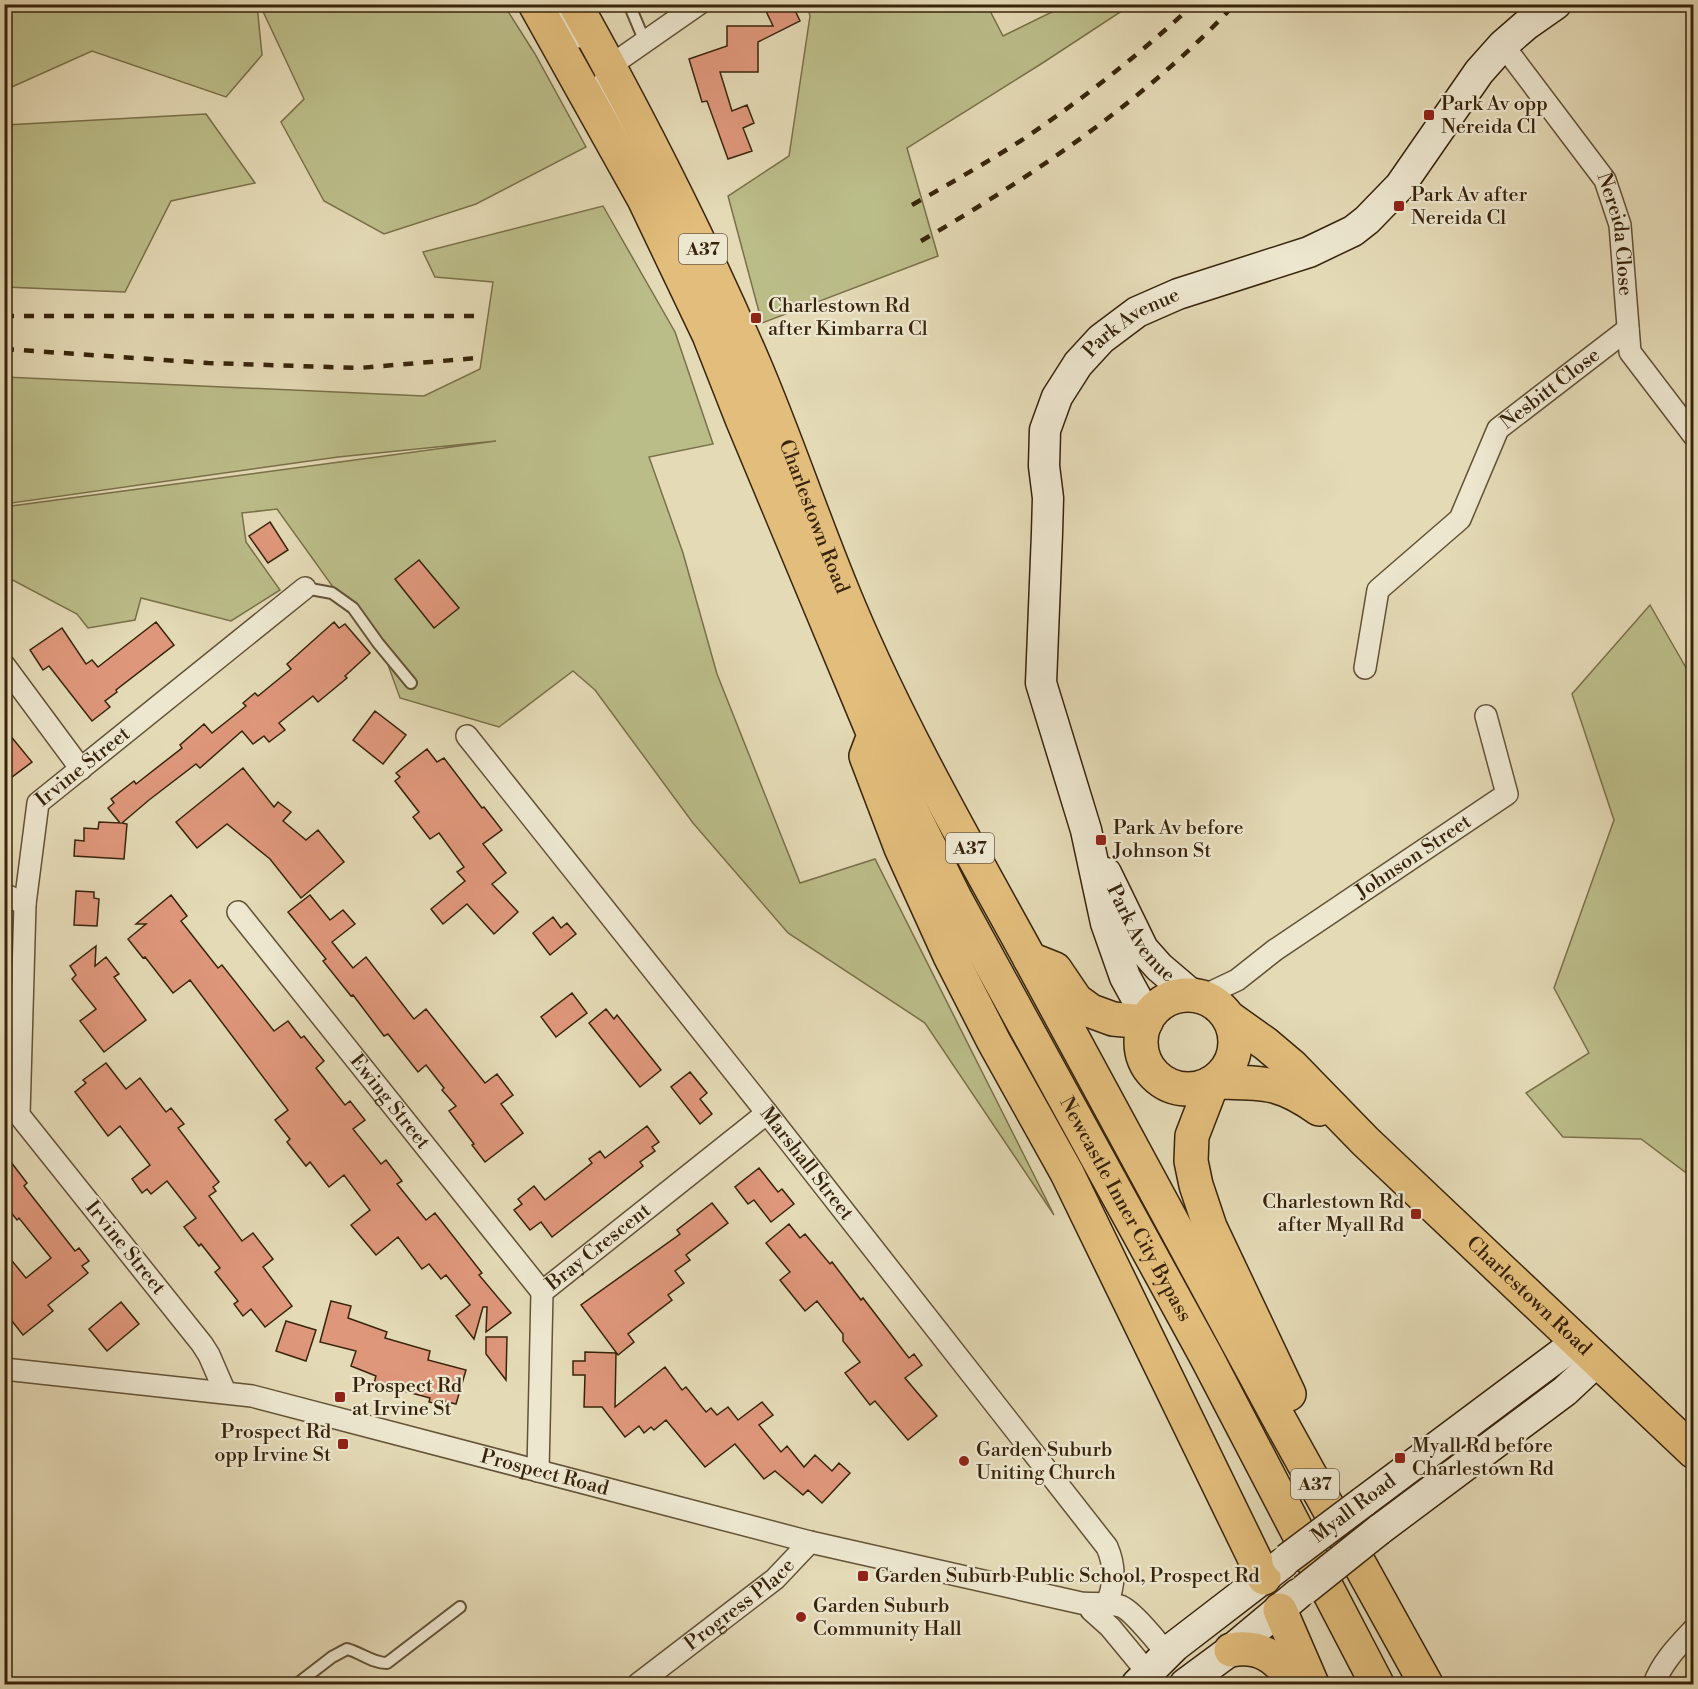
<svg xmlns="http://www.w3.org/2000/svg" width="1698" height="1689" viewBox="0 0 1698 1689" font-family="'Libre Bodoni',serif">
<rect width="100%" height="100%" fill="#e4dab6"/>
<filter id="stains"><feTurbulence type="fractalNoise" baseFrequency=".00333" numOctaves="4"/><feColorMatrix values="0 0 0 0 .2 0 0 0 0 .09 0 0 0 0 .02 0 0 0 .5 -.17"/></filter>
<radialGradient id="worn" r=".72"><stop offset=".6" stop-color="#630" stop-opacity="0"/><stop offset="1" stop-color="#630" stop-opacity=".3"/></radialGradient>
<path fill="#bbbd89" stroke="#7a704a" stroke-width="1.5" d="M 4,5 L 257,5 L 262,55 L 226,97 L 92,51 L 5,90 Z
M 260,5 L 504,5 L 535,54 L 586,147 L 476,204 L 384,234 L 324,201 L 281,122 L 304,99 Z
M 807,5 L 987,5 L 1003,36 L 1066,5 L 1131,5 L 1041,64 L 907,148 L 938,256 L 762,323 L 728,196 L 789,156 L 810,16 Z
M 206,114 L 255,183 L 171,201 L 125,292 L 5,287 L 5,125 Z
M 603,206 L 675,332 L 713,444 L 649,457 L 683,553 L 717,674 L 800,883 L 875,859 L 1054,1215 L 925,1023 L 788,933 L 693,823 L 595,690 L 573,671 L 499,727 L 400,698 L 387,662 L 277,509 L 242,513 L 246,542 L 280,590 L 231,621 L 141,598 L 135,620 L 88,628 L 77,614 L 5,576 L 4,507 L 496,441 L 338,457 L 5,504 L 5,377 L 424,396 L 480,369 L 493,282 L 435,277 L 423,252 Z
M 1650,605 L 1693,680 L 1693,1178 L 1641,1139 L 1563,1137 L 1526,1093 L 1589,1053 L 1554,988 L 1614,820 L 1572,694 Z"/>
<path fill="#df977b" stroke="#38240b" stroke-width="1.5" d="M 773,4 L 792,4 L 800,21 L 758,42 L 758,72 L 720,72 L 732,111 L 747,105 L 754,123 L 743,128 L 752,151 L 728,159 L 707,101 L 702,102 L 689,59 L 727,46 L 727,26 L 773,26 L 765,9 Z
M 270,522 L 288,550 L 268,563 L 249,536 Z
M 419,560 L 459,608 L 434,628 L 395,579 Z
M 156,622 L 174,645 L 116,690 L 117,692 L 105,701 L 110,707 L 92,721 L 49,666 L 43,670 L 30,650 L 62,628 L 86,664 L 92,660 L 98,667 Z
M 334,622 L 339,628 L 345,624 L 370,653 L 345,676 L 347,678 L 318,702 L 313,696 L 279,723 L 285,730 L 269,742 L 264,736 L 253,744 L 242,731 L 200,768 L 196,764 L 149,800 L 122,823 L 127,824 L 124,859 L 74,856 L 75,840 L 84,841 L 84,828 L 98,829 L 99,822 L 120,823 L 108,808 L 114,803 L 111,799 L 134,781 L 136,784 L 182,748 L 180,745 L 204,724 L 212,733 L 246,706 L 243,703 L 255,693 L 258,696 L 291,669 L 287,664 Z
M 375,711 L 406,735 L 383,764 L 353,740 Z
M 4,728 L 32,762 L 4,783 Z
M 427,749 L 437,762 L 444,758 L 482,808 L 484,807 L 502,830 L 483,844 L 506,873 L 492,884 L 518,912 L 494,934 L 467,904 L 443,924 L 431,909 L 465,881 L 457,872 L 464,867 L 439,833 L 430,839 L 413,817 L 419,812 L 395,781 L 400,777 L 396,773 Z
M 243,768 L 274,807 L 278,802 L 291,812 L 283,821 L 306,840 L 318,830 L 344,862 L 301,898 L 270,859 L 227,824 L 197,848 L 176,822 Z
M 76,891 L 94,892 L 94,898 L 99,899 L 97,926 L 74,925 Z
M 171,895 L 187,916 L 181,921 L 218,968 L 222,965 L 274,1031 L 288,1021 L 301,1038 L 304,1036 L 324,1061 L 316,1068 L 345,1105 L 350,1101 L 365,1120 L 353,1129 L 381,1164 L 386,1160 L 402,1181 L 397,1184 L 426,1220 L 435,1213 L 482,1273 L 479,1275 L 511,1313 L 486,1332 L 487,1307 L 483,1307 L 474,1339 L 456,1316 L 470,1305 L 446,1275 L 441,1279 L 429,1264 L 422,1269 L 398,1237 L 376,1255 L 351,1225 L 370,1210 L 344,1175 L 329,1187 L 310,1162 L 306,1166 L 287,1142 L 290,1139 L 275,1120 L 288,1110 L 190,980 L 173,993 L 145,957 L 143,958 L 128,939 L 146,924 L 136,924 Z
M 310,895 L 330,920 L 343,910 L 355,924 L 332,942 L 353,968 L 366,957 L 414,1019 L 426,1009 L 485,1083 L 497,1074 L 513,1095 L 501,1104 L 523,1133 L 485,1162 L 472,1145 L 474,1144 L 449,1111 L 456,1106 L 442,1090 L 444,1088 L 426,1065 L 418,1072 L 388,1034 L 384,1036 L 353,995 L 351,996 L 323,961 L 326,959 L 288,912 Z
M 553,917 L 561,928 L 567,923 L 576,934 L 550,955 L 533,933 Z
M 96,946 L 95,966 L 106,957 L 119,974 L 114,977 L 146,1020 L 104,1052 L 80,1021 L 96,1009 L 72,979 L 76,975 L 70,966 Z
M 572,993 L 587,1013 L 556,1037 L 541,1017 Z
M 606,1009 L 614,1019 L 617,1015 L 661,1070 L 640,1087 L 589,1023 Z
M 106,1063 L 126,1089 L 140,1078 L 166,1112 L 171,1108 L 184,1124 L 178,1128 L 219,1182 L 213,1187 L 216,1191 L 209,1196 L 242,1241 L 253,1233 L 273,1259 L 263,1267 L 292,1306 L 265,1327 L 251,1309 L 243,1316 L 234,1304 L 238,1301 L 215,1272 L 220,1268 L 201,1244 L 199,1246 L 184,1227 L 196,1218 L 167,1181 L 151,1194 L 147,1189 L 142,1193 L 132,1179 L 150,1165 L 120,1126 L 108,1136 L 75,1092 L 86,1083 L 83,1080 Z
M 690,1072 L 707,1093 L 700,1099 L 712,1114 L 700,1124 L 671,1087 Z
M 647,1126 L 659,1142 L 652,1147 L 655,1151 L 640,1162 L 643,1166 L 552,1237 L 541,1222 L 530,1230 L 514,1210 L 522,1204 L 518,1199 L 534,1186 L 545,1200 L 592,1163 L 589,1159 L 600,1151 L 605,1158 Z
M 4,1153 L 27,1183 L 24,1186 L 75,1251 L 79,1248 L 89,1261 L 82,1266 L 88,1273 L 48,1305 L 53,1311 L 23,1335 L 4,1311 L 4,1251 L 26,1278 L 51,1258 L 19,1218 L 17,1220 L 4,1204 Z
M 759,1168 L 778,1192 L 782,1189 L 794,1204 L 771,1222 L 754,1200 L 748,1204 L 735,1187 Z
M 712,1203 L 728,1223 L 686,1255 L 690,1260 L 675,1271 L 684,1283 L 668,1295 L 672,1300 L 628,1334 L 634,1342 L 618,1355 L 581,1305 L 680,1234 L 677,1230 Z
M 789,1224 L 800,1238 L 805,1234 L 830,1264 L 832,1262 L 861,1300 L 863,1298 L 909,1358 L 914,1354 L 922,1365 L 905,1378 L 937,1416 L 908,1440 L 875,1401 L 870,1405 L 845,1373 L 860,1362 L 843,1341 L 843,1334 L 817,1301 L 805,1311 L 780,1280 L 790,1272 L 766,1243 Z
M 331,1301 L 351,1306 L 348,1318 L 387,1332 L 385,1338 L 430,1351 L 428,1360 L 466,1370 L 456,1404 L 444,1401 L 442,1405 L 429,1402 L 430,1398 L 374,1383 L 376,1376 L 351,1366 L 356,1351 L 320,1342 Z
M 121,1302 L 139,1324 L 107,1351 L 89,1329 Z
M 286,1321 L 316,1330 L 306,1361 L 276,1351 Z
M 486,1337 L 507,1337 L 506,1380 L 486,1354 Z
M 585,1352 L 616,1353 L 615,1407 L 665,1367 L 682,1390 L 686,1387 L 706,1412 L 711,1408 L 717,1415 L 728,1407 L 738,1420 L 762,1402 L 773,1415 L 759,1425 L 781,1452 L 787,1446 L 804,1467 L 815,1455 L 832,1471 L 839,1463 L 850,1473 L 822,1503 L 808,1490 L 803,1495 L 775,1471 L 764,1479 L 735,1444 L 705,1467 L 666,1420 L 654,1430 L 651,1427 L 644,1433 L 639,1426 L 625,1437 L 602,1407 L 584,1407 L 585,1375 L 573,1375 L 573,1361 L 585,1361 Z"/>
<g fill="none" stroke-linecap="round" stroke-linejoin="round">
<defs>
<path id="service" d="M 629,4 L 645,42
M 305,588 L 332,593 L 353,608 L 378,643 L 411,683
M 297,1684 L 332,1657 L 347,1649 C 362,1653 372,1663 387,1663 L 460,1607"/>
<g id="minor">
<path d="M 554,4 L 579,37"/>
<path id="s1" d="M 1503,45 L 1605,180 L 1620,225 L 1630,352 L 1694,436"/>
<path d="M 610,66 L 602,89 L 632,147"/>
<path d="M 610,66 L 699,4"/>
<path d="M 4,665 L 81,769"/>
<path id="s2" d="M 1365,668 L 1378,590 L 1460,519 L 1498,429 L 1628,329"/>
<path id="s3" d="M 467,736 L 767,1113 L 1107,1547 C 1118,1572 1113,1593 1101,1617"/>
<path d="M 4,894 L 25,904"/>
<path id="s4" d="M 238,912 L 542,1292"/>
<path id="s5" d="M 1201,997 L 1237,980 L 1275,950 L 1507,794 L 1486,716"/>
<path id="s6" d="M 542,1292 L 767,1113"/>
<path id="s7" d="M 4,1369 L 252,1396 L 810,1542 L 1081,1603 C 1093,1604 1108,1603 1120,1606 C 1131,1609 1160,1644 1166,1654"/>
<path id="s8" d="M 225,1392 L 209,1355 L 202,1344 L 19,1115 L 25,904 L 38,803 L 305,588"/>
<path d="M 538,1471 L 542,1292"/>
<path d="M 1091,1610 L 1110,1627 L 1148,1673"/>
<path id="s9" d="M 638,1684 L 775,1579 L 810,1542"/>
<path d="M 1654,1684 C 1662,1662 1678,1646 1694,1629"/>
</g>
<g id="secondary">
<path id="s10" d="M 1106,873 L 1143,949 L 1159,967 L 1193,996"/>
<path id="s11" d="M 1148,1019 L 1125,977 L 1106,923 L 1086,830 L 1041,683 L 1047,533 L 1048,498 L 1044,466 L 1045,430 L 1057,397 L 1078,364 L 1101,339 L 1137,312 L 1178,294 L 1309,252 L 1353,231 L 1367,220 L 1400,186 L 1479,72 L 1503,45 L 1526,25 L 1556,4"/>
<path d="M 1363,1502 L 1577,1342"/>
<path d="M 1379,1530 L 1565,1391 L 1597,1361"/>
<path d="M 1137,1684 L 1175,1646 L 1283,1563"/>
<path d="M 1185,1684 L 1231,1650 L 1298,1594"/>
</g>
<g id="primary">
<circle cx="1188" cy="1042" r="47"/>
<path id="s12" d="M 1228,1017 L 1266,1044 L 1292,1066 L 1365,1141 L 1694,1452"/>
<path d="M 1214,1082 C 1262,1083 1278,1080 1319,1109"/>
</g>
<g id="trunk">
<path d="M 535,4 L 644,199 L 709,335 L 742,419 L 874,735 L 866,756 L 901,848 L 950,956 L 994,1042 L 1067,1173 L 1264,1578"/>
<path id="s13" d="M 575,4 C 641,122 702,242 755,366 C 789,446 816,529 850,609 C 901,730 967,844 1030,959 L 1055,969 L 1076,1000 L 1091,1011 L 1113,1019 L 1146,1022"/>
</g>
<g id="motorway">
<path id="s14" d="M 874,735 L 956,900 L 1206,1356 L 1377,1684"/>
<path d="M 1030,959 L 1278,1417 L 1426,1684"/>
<path d="M 1212,1084 L 1192,1136 L 1191,1161 L 1196,1185 L 1210,1227 L 1289,1394"/>
<path d="M 1280,1610 L 1312,1684"/>
<path d="M 1231,1650 C 1264,1644 1278,1661 1299,1684"/>
</g>
</defs>
<use href="#service" stroke="#635236" stroke-width="14"/>
<use href="#minor" stroke="#635236" stroke-width="24"/>
<use href="#secondary" stroke="#38240b" stroke-width="33"/>
<use href="#primary" stroke="#38240b" stroke-width="36"/>
<use href="#trunk" stroke="#38240b" stroke-width="36"/>
<use href="#motorway" stroke="#38240b" stroke-width="36"/>
<use href="#service" stroke="#ede7d0" stroke-width="10"/>
<use href="#minor" stroke="#ede7d0" stroke-width="21"/>
<use href="#secondary" stroke="#ede7d0" stroke-width="30"/>
<use href="#primary" stroke="#e2bd7b" stroke-width="33"/>
<use href="#trunk" stroke="#e2bd7b" stroke-width="33"/>
<use href="#motorway" stroke="#e2bd7b" stroke-width="33"/>
<path stroke="#38240b" stroke-width="4.5" stroke-dasharray="10 10" stroke-linecap="butt" d="M 912,205 C 949,184 986,163 1022,140 C 1083,99 1140,54 1194,4
M 921,241 C 1033,176 1147,99 1235,4
M 4,316 L 480,316
M 4,349 L 208,363 L 359,368 L 477,358"/>
<defs>
<path id="secondary-bridge" d="M 1287,1559 L 1363,1502
M 1304,1590 L 1379,1530"/>
</defs>
<use href="#secondary-bridge" stroke="#38240b" stroke-width="33" stroke-linecap="butt"/>
<use href="#secondary-bridge" stroke="#ede7d0" stroke-width="30"/>
</g>
<g fill="#8f2418" stroke="#ede7d0" stroke-width="2">
<rect x="1423" y="109" width="12" height="12" rx="3"/>
<rect x="1393" y="200" width="12" height="12" rx="3"/>
<rect x="750" y="312" width="12" height="12" rx="3"/>
<rect x="1095" y="834" width="12" height="12" rx="3"/>
<rect x="1410" y="1208" width="12" height="12" rx="3"/>
<rect x="334" y="1391" width="12" height="12" rx="3"/>
<rect x="337" y="1438" width="12" height="12" rx="3"/>
<rect x="1394" y="1452" width="12" height="12" rx="3"/>
<circle cx="964" cy="1461" r="6"/>
<rect x="857" y="1570" width="12" height="12" rx="3"/>
<circle cx="801" cy="1617" r="6"/>
</g>
<g text-anchor="middle" dominant-baseline="central" stroke-width="4.5" stroke-linejoin="round" paint-order="stroke">
<g fill="#ede7d0" stroke="#6e5e46" stroke-width="1.5">
<rect x="679" y="234" width="48" height="30" rx="4.5"/>
<rect x="946" y="833" width="48" height="30" rx="4.5"/>
<rect x="1291" y="1469" width="48" height="30" rx="4.5"/>
</g>
<g font-size="18" font-weight="bold" fill="#38240b">
<text x="703" y="249">A37</text>
<text x="970" y="848">A37</text>
<text x="1315" y="1484">A37</text>
</g>
<g font-size="20" fill="#38240b" stroke="#ede7d0" text-anchor="start">
<text x="1441" y="104">Park Av opp<tspan x="1441" dy="23">Nereida Cl</tspan></text>
<text x="1411" y="195">Park Av after<tspan x="1411" dy="23">Nereida Cl</tspan></text>
<text x="768" y="306">Charlestown Rd<tspan x="768" dy="23">after Kimbarra Cl</tspan></text>
<text x="1113" y="828">Park Av before<tspan x="1113" dy="23">Johnson St</tspan></text>
<text x="1404" y="1202" text-anchor="end">Charlestown Rd<tspan x="1404" dy="23">after Myall Rd</tspan></text>
<text x="352" y="1386">Prospect Rd<tspan x="352" dy="23">at Irvine St</tspan></text>
<text x="331" y="1432" text-anchor="end">Prospect Rd<tspan x="331" dy="23">opp Irvine St</tspan></text>
<text x="1412" y="1446">Myall Rd before<tspan x="1412" dy="23">Charlestown Rd</tspan></text>
<text x="976" y="1450">Garden Suburb<tspan x="976" dy="23">Uniting Church</tspan></text>
<text x="875" y="1576">Garden Suburb Public School, Prospect Rd</text>
<text x="813" y="1606">Garden Suburb<tspan x="813" dy="23">Community Hall</tspan></text>
</g>
<g font-size="20" fill="#38240b" stroke="#ede7d0">
<text stroke="none"><textPath href="#s1" startOffset="225">Nereida Close</textPath></text>
<text stroke="none"><textPath href="#s11" startOffset="750">Park Avenue</textPath></text>
<text stroke="none"><textPath href="#s2" startOffset="351">Nesbitt Close</textPath></text>
<text stroke="none"><textPath href="#s13" startOffset="566">Charlestown Road</textPath></text>
<text stroke="none"><textPath href="#s8" startOffset="717">Irvine Street</textPath></text>
<text stroke="none"><textPath href="#s5" startOffset="255">Johnson Street</textPath></text>
<text stroke="none"><textPath href="#s10" startOffset="70">Park Avenue</textPath></text>
<text stroke="none"><textPath href="#s4" startOffset="243">Ewing Street</textPath></text>
<text stroke="none"><textPath href="#s3" startOffset="546">Marshall Street</textPath></text>
<text stroke="none"><textPath href="#s14" startOffset="537">Newcastle Inner City Bypass</textPath></text>
<text stroke="none"><textPath href="#s6" startOffset="72">Bray Crescent</textPath></text>
<text transform="translate(125 1248) rotate(51)">Irvine Street</text>
<text stroke="none"><textPath href="#s12" startOffset="411">Charlestown Road</textPath></text>
<text stroke="none"><textPath href="#s7" startOffset="552">Prospect Road</textPath></text>
<text transform="translate(1354 1509) rotate(-37)">Myall Road</text>
<text stroke="none"><textPath href="#s9" startOffset="129">Progress Place</textPath></text>
</g>
</g>
<rect width="1698" height="1689" fill="none" stroke="#e4dab6" stroke-width="24"/>
<rect x="6" y="6" width="1686" height="1677" fill="none" stroke="#38240b" stroke-width="3"/>
<rect x="12" y="12" width="1674" height="1665" fill="none" stroke="#38240b" stroke-width="1.5"/>
<rect width="100%" height="100%" filter="url(#stains)"/>
<rect width="100%" height="100%" fill="url(#worn)"/>
</svg>
